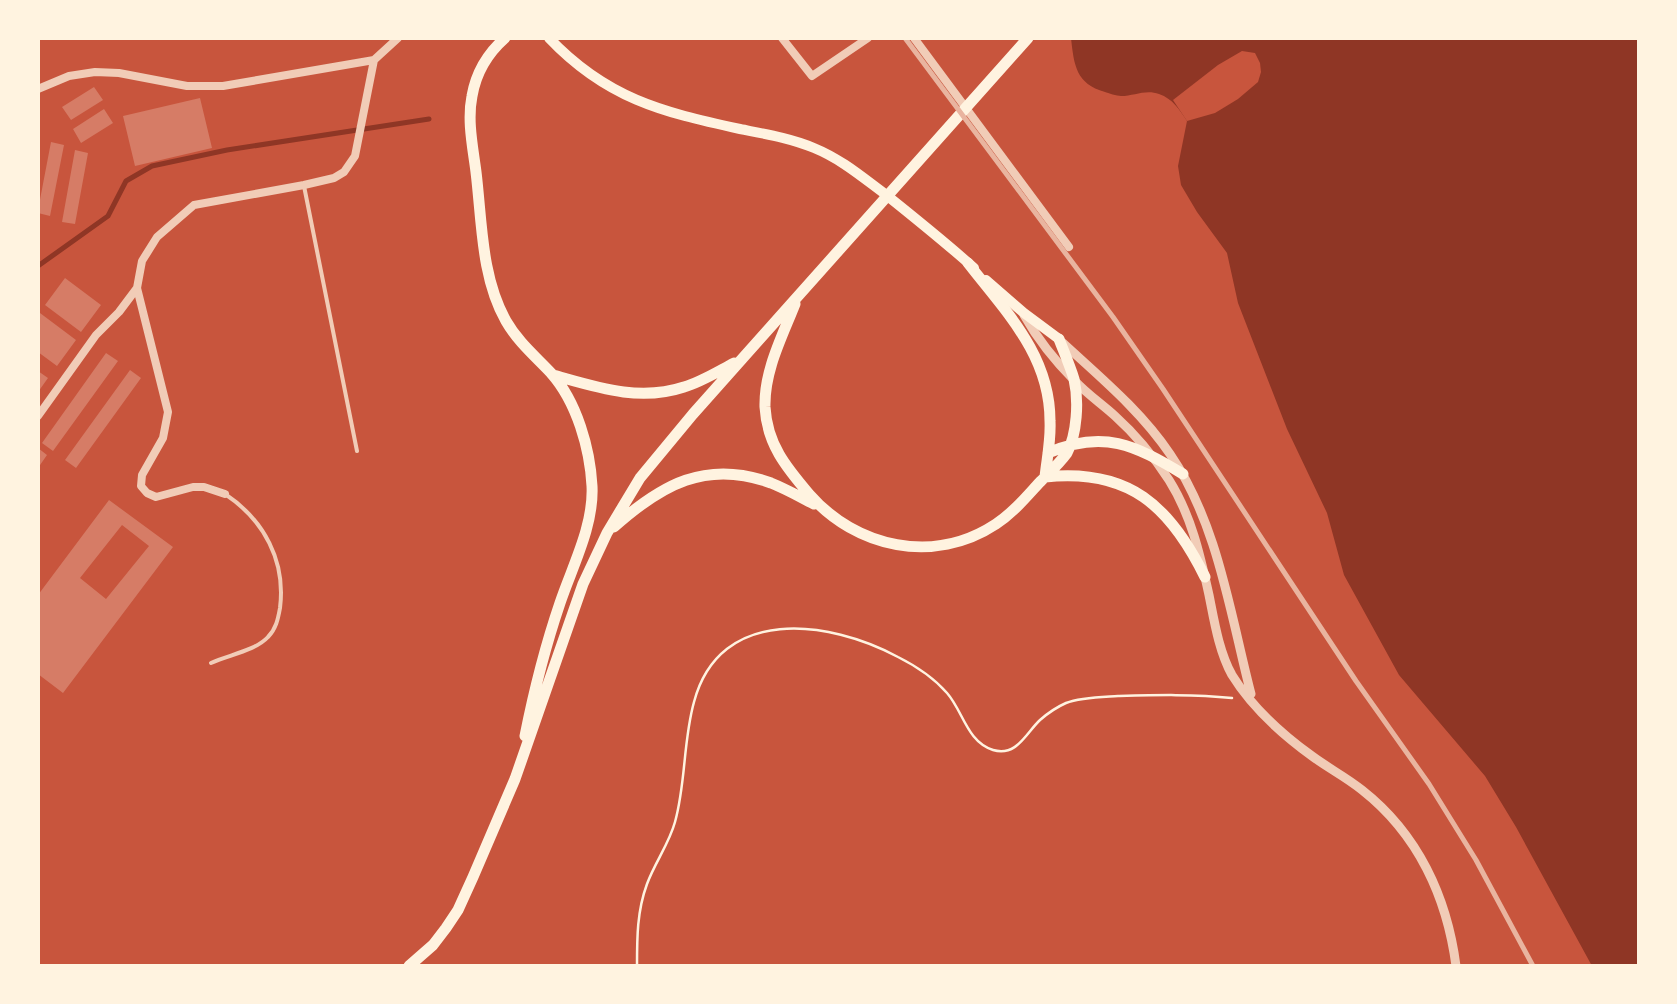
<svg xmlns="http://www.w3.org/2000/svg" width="1677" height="1004" viewBox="0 0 1677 1004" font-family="'Titillium Web',sans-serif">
<rect width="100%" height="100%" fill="#c8553d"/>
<path fill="#8f3625" d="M 1071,38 L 1639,38 L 1639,966 L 1592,966 L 1516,827 L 1485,776 L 1399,675 L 1344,575 L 1327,513 L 1287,429 L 1238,303 L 1227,253 L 1197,212 L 1181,185 L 1178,166 L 1187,121 C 1179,109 1173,99 1159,94 C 1146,89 1134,96 1121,96 C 1117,96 1108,93 1105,92 C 1076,84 1074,65 1071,38 Z"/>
<path fill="#c8553d" d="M 1242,51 L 1255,53 L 1260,63 L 1261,72 L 1258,82 L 1238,99 L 1215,113 L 1187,121 L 1173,100 L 1218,65 Z"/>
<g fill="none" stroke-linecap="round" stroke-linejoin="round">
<path stroke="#8f3625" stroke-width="5" d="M 38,266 L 108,216 L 126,181 L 152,166 L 227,150 L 429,119"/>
</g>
<path fill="#d67c66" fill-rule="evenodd" d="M 94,87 L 103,100 L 71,120 L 62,107 Z
M 200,98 L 212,148 L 135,166 L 123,116 Z
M 104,109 L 113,123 L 81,143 L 73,129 Z
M 51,142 L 64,145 L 50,216 L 38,213 L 38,210 Z
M 75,150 L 88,153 L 75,224 L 62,222 Z
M 65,278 L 101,305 L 81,332 L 45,305 Z
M 40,313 L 76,340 L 57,366 L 38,352 L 38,317 Z
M 106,353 L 118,361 L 53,451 L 42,443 Z
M 130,370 L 141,378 L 76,468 L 65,460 Z
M 38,371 L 48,378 L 38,392 Z
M 38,448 L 47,455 L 38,468 Z
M 109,500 L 173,547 L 63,693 L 38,674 L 38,595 ZM 122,525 L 149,546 L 106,599 L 80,578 Z"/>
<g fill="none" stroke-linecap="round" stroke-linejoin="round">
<path stroke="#fff3e0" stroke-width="2.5" d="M 637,966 C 637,938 637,911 647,884 C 655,862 669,844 675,822 C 686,783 683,741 694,702 C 720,605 829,620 898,657 C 916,666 933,677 947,693 C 963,711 967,742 993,750 C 1017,757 1026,733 1040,720 C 1048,713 1057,707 1066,703 C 1081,697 1102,697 1118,696 C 1157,695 1194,694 1232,698"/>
<path stroke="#f1ccb7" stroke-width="4" d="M 38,127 L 38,139
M 304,186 L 357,451
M 211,663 C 228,655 255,651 268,637 C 276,629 278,619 280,608 C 286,561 264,520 225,494"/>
<path stroke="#f1ccb7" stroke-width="8" d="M 782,38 L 812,76 L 868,38
M 914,38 L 1069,247
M 38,89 L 69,76 L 95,72 L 119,73 L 187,86 L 223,86 L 374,60 L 398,38
M 38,416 L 96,335 L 119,312 L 137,288
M 225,494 L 204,487 L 193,487 L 156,497 L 147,493 L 141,486 L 142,475 L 163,438 L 168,412 L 137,288 L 142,261 L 157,237 L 194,205 L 304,185 L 334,178 L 344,172 L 355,156 L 374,60"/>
<path stroke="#f1ccb7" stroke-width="9" d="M 1024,315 C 1037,338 1056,362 1075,381 C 1087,394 1102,404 1115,416 C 1135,434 1154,457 1169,480 C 1191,515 1200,554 1209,595 C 1214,620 1219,652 1232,675 C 1251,706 1283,735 1312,756 C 1328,768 1346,777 1362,790 C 1418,834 1447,897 1456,966
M 1063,343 C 1101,378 1141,411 1170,454 C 1218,524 1230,613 1251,694"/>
<path stroke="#fff3e0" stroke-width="10" d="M 549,38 C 606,98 661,112 740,129 C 765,134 790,138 814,148 C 841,159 862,177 885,194 C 915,218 945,242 974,268
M 986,280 L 1024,313 L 1059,339"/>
<path stroke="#fff3e0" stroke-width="11" d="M 505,38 C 488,53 476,73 472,96 C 467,121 473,148 476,172 C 482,221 481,277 506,321 C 518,342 535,356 551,373 C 577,402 590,449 592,486 C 594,526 572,567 560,603 C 545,647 534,691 525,736
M 968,263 C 1006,312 1050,355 1050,421 C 1051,440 1047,458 1045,477
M 795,304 C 782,337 764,371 765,407 C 767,444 786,467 809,494 C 856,548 934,565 996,524 C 1014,512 1026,497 1040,482 C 1050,472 1059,464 1067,453 C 1077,434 1079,401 1074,379 C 1070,366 1064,352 1059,339
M 553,375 C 596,387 639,402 684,387 C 701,382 717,372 734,363
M 1048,453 C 1103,429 1135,445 1183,474
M 1045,477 C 1129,468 1170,506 1205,577
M 614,527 C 661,485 706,459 771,483 C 786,489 800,497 814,504
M 409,966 L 433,945 L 446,928 L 458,910 L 473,877 L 515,779 L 583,584 L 607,533 L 640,478 L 693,414 L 1028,38"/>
<path stroke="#e9b49f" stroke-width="5" d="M 905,38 L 1113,317 L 1163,389 L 1356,681 L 1429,784 L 1476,860 L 1533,966"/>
</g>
<rect width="1677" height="1004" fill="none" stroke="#fff3e0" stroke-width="80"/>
</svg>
